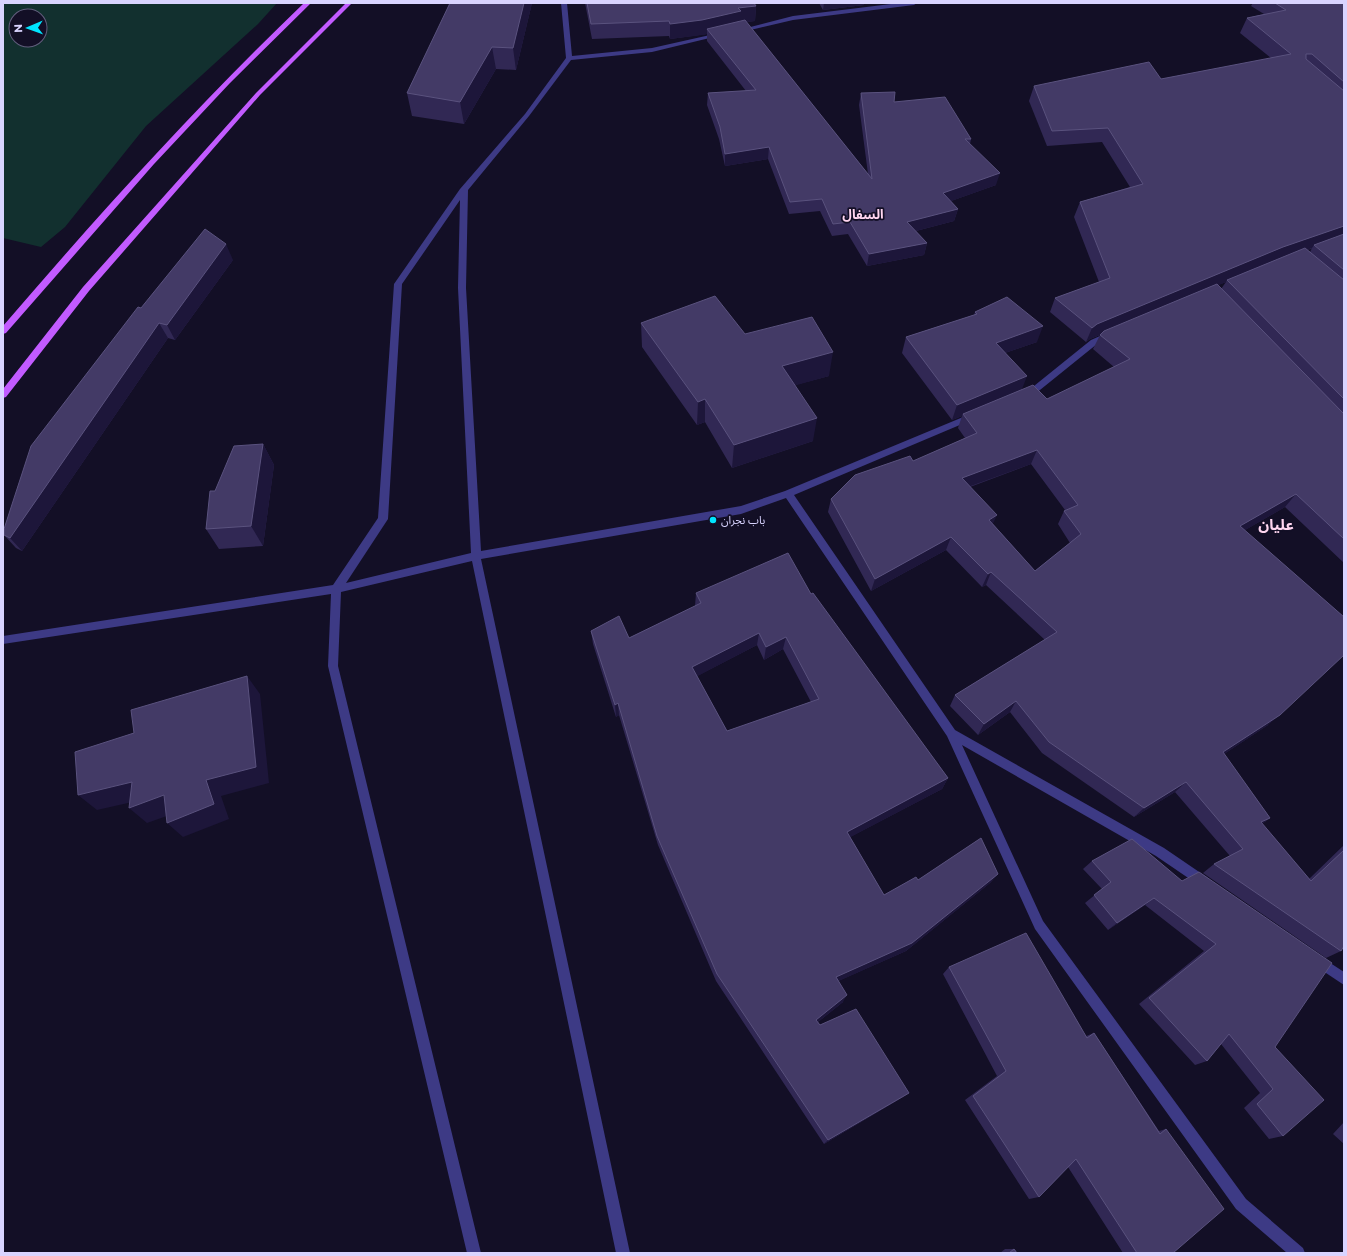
<svg xmlns="http://www.w3.org/2000/svg" width="1347" height="1256" viewBox="0 0 1347 1256" font-family="Montserrat,'Noto Sans Arabic',sans-serif">
<rect width="100%" height="100%" fill="#130f26"/>
<path fill="#12302f" fill-rule="evenodd" d="M 3,3 L 277,3 L 258,24 L 146,126 L 65,227 L 41,247 L 3,238 ZM 16,16 L 40,16 L 40,40 L 16,40 Z"/>
<g fill="none" stroke-linecap="round" stroke-linejoin="round">
<path fill="#3d3a85" fill-rule="evenodd" d="M 561,3 L 567,3 L 572,56 L 652,48 L 719,33 L 722,35 L 652,52 L 571,60 L 529,116 L 468,190 L 466,288 L 481,551 L 741,506 L 785,491 L 968,415 L 974,415 L 975,417 L 974,419 L 794,495 L 955,730 L 1164,848 L 1208,878 L 1210,882 L 1208,886 L 1204,888 L 1200,886 L 1156,856 L 962,745 L 1043,921 L 1246,1199 L 1303,1248 L 1305,1253 L 1287,1253 L 1236,1209 L 1035,929 L 947,736 L 786,498 L 741,514 L 481,559 L 630,1253 L 616,1253 L 472,561 L 341,592 L 338,666 L 481,1253 L 467,1253 L 328,666 L 331,594 L 3,644 L 3,636 L 333,585 L 378,518 L 394,284 L 460,189 L 525,114 L 566,58 ZM 460,200 L 458,288 L 471,553 L 346,583 L 388,519 L 402,284 Z
M 899,3 L 917,3 L 914,5 L 793,20 L 738,33 L 735,31 L 793,16 Z
M 1109,332 L 1113,335 L 1112,337 L 1097,344 L 1035,394 L 1025,398 L 1022,397 L 1021,395 L 1029,390 L 1091,340 Z
M 1318,955 L 1344,972 L 1344,985 L 1314,965 L 1312,961 L 1314,957 Z"/>
<path fill="#c25bff" fill-rule="evenodd" d="M 304,3 L 311,3 L 230,83 L 154,164 L 6,333 L 3,334 L 3,326 C 99,214 198,105 304,3 Z
M 346,3 L 352,3 L 260,95 L 89,291 L 6,397 L 3,398 L 3,389 L 83,287 L 256,93 Z"/>
</g>
<path fill="#312854" fill-rule="evenodd" d="M 532,3 L 516,70 L 496,69 L 464,124 L 412,116 L 407,93 Z
M 585,3 L 754,3 L 756,6 L 755,21 L 746,22 L 868,174 L 859,105 L 861,93 L 894,102 L 971,139 L 970,144 L 996,185 L 951,201 L 958,209 L 954,221 L 916,231 L 927,243 L 924,255 L 867,266 L 848,234 L 832,236 L 820,211 L 789,214 L 768,159 L 725,166 L 719,139 L 707,105 L 708,93 L 746,91 L 707,41 L 707,34 L 670,39 L 669,36 L 592,39 Z
M 819,3 L 864,3 L 864,5 L 823,10 Z
M 1253,3 L 1344,3 L 1344,563 L 1285,507 L 1245,530 L 1268,725 L 1224,754 L 1270,818 L 1262,824 L 1309,879 L 1344,845 L 1344,950 L 1342,948 L 1341,951 L 1326,958 L 1203,873 L 1214,864 L 1230,856 L 1175,792 L 1134,817 L 1042,753 L 1010,712 L 978,735 L 950,706 L 955,695 L 1045,640 L 986,585 L 982,587 L 946,550 L 871,591 L 828,512 L 831,499 L 965,438 L 958,428 L 962,416 L 952,420 L 902,353 L 906,337 L 974,315 L 975,312 L 1037,342 L 1005,353 L 1022,390 L 1047,399 L 1114,367 L 1093,349 L 1100,335 L 1090,339 L 1086,342 L 1050,312 L 1055,298 L 1099,282 L 1074,217 L 1080,202 L 1130,187 L 1102,142 L 1047,146 L 1029,101 L 1034,86 L 1161,79 L 1271,58 L 1240,33 L 1247,18 L 1264,14 L 1251,6 ZM 1312,248 L 1310,252 L 1307,250 L 1311,249 ZM 1226,282 L 1221,289 L 1218,285 ZM 1031,464 L 1065,510 L 1064,511 L 1058,524 L 1070,543 L 1035,571 L 993,524 L 970,487 Z
M 233,260 L 175,340 L 168,338 L 22,551 L 16,548 L 4,535 L 141,308 Z
M 641,323 L 745,334 L 829,376 L 795,385 L 813,441 L 732,468 L 705,422 L 697,425 L 642,347 Z
M 263,444 L 274,465 L 263,546 L 219,549 L 206,529 L 215,491 Z
M 696,593 L 811,594 L 948,778 L 942,789 L 850,837 L 884,895 L 918,880 L 998,874 L 990,883 L 906,951 L 838,981 L 843,1002 L 818,1022 L 820,1025 L 909,1093 L 903,1097 L 824,1144 L 716,981 L 658,845 L 619,715 L 616,717 L 593,644 L 591,631 L 629,638 L 695,606 ZM 757,645 L 764,660 L 783,649 L 811,702 L 727,731 L 697,676 Z
M 1092,861 L 1182,881 L 1275,1047 L 1283,1136 L 1269,1139 L 1244,1108 L 1260,1093 L 1221,1044 L 1207,1061 L 1195,1065 L 1139,1004 L 1204,951 L 1145,905 L 1108,930 L 1085,903 L 1102,889 L 1083,869 Z
M 949,967 L 1086,1036 L 1094,1033 L 1159,1131 L 1166,1129 L 1173,1253 L 1123,1253 L 1068,1167 L 1039,1197 L 1029,1199 L 965,1100 L 997,1076 L 943,974 Z
M 1344,1122 L 1344,1144 L 1333,1134 Z
M 1005,1249 L 1014,1249 L 1017,1253 L 1000,1253 Z"/>
<path fill="#1d163a" d="M 524,3 L 532,3 L 516,70 L 513,48 Z
M 824,3 L 864,3 L 864,5 L 823,10 Z
M 756,6 L 755,21 L 740,23 L 707,29 L 707,34 L 702,35 L 670,39 L 670,24 L 738,8 Z
M 492,47 L 496,69 L 464,124 L 460,102 Z
M 769,147 L 768,159 L 725,166 L 725,154 Z
M 1000,173 L 996,185 L 940,205 L 943,193 Z
M 958,209 L 954,221 L 904,234 L 907,222 Z
M 1344,226 L 1344,237 L 1314,245 L 1312,248 L 1274,262 L 1227,280 L 1226,282 L 1090,339 L 1086,342 L 1092,328 L 1097,324 L 1283,247 Z
M 927,243 L 924,255 L 867,266 L 869,254 Z
M 226,244 L 233,260 L 175,340 L 167,325 Z
M 159,323 L 168,338 L 22,551 L 10,538 Z
M 1043,326 L 1037,342 L 990,358 L 996,343 Z
M 833,352 L 829,376 L 779,390 L 782,366 Z
M 1027,376 L 1021,392 L 963,414 L 962,416 L 952,420 L 957,405 Z
M 705,399 L 705,422 L 697,425 L 698,402 Z
M 817,418 L 813,441 L 732,468 L 734,445 Z
M 263,444 L 274,465 L 263,546 L 251,526 Z
M 1037,450 L 1031,464 L 957,491 L 962,478 Z
M 1296,494 L 1285,507 L 1230,539 L 1240,526 Z
M 997,515 L 991,528 L 989,520 Z
M 951,537 L 946,550 L 871,591 L 875,579 Z
M 991,572 L 986,585 L 982,587 L 988,574 Z
M 759,633 L 757,645 L 692,679 L 692,667 Z
M 786,637 L 783,649 L 764,660 L 766,647 Z
M 247,676 L 260,694 L 269,783 L 221,796 L 229,819 L 183,837 L 167,823 L 206,780 Z
M 1016,701 L 1010,712 L 978,735 L 984,724 Z
M 618,703 L 619,715 L 616,717 L 615,705 Z
M 1280,715 L 1268,725 L 1212,762 L 1223,752 Z
M 948,778 L 942,789 L 843,841 L 847,832 Z
M 132,782 L 150,798 L 97,810 L 78,795 Z
M 1186,782 L 1175,792 L 1134,817 L 1144,808 Z
M 164,795 L 181,811 L 147,823 L 129,808 Z
M 1270,818 L 1258,827 L 1261,822 Z
M 998,874 L 990,883 L 906,951 L 832,984 L 836,977 Z
M 1154,898 L 1145,905 L 1108,930 L 1117,923 Z
M 847,995 L 843,1002 L 813,1026 L 816,1020 Z
M 909,1093 L 903,1097 L 824,1144 L 828,1140 Z"/>
<path fill="#433a66" stroke="#5a527e" fill-rule="evenodd" d="M 450,3 L 524,3 L 513,48 L 492,47 L 460,102 L 407,93 Z
M 587,3 L 754,3 L 756,6 L 738,8 L 741,11 L 702,20 L 670,24 L 669,21 L 591,24 Z
M 1275,3 L 1344,3 L 1344,82 L 1312,54 L 1306,54 L 1306,59 L 1344,91 L 1344,226 L 1283,247 L 1097,324 L 1092,328 L 1055,298 L 1110,278 L 1080,202 L 1143,184 L 1108,128 L 1052,131 L 1034,86 L 1149,62 L 1161,79 L 1291,54 L 1247,18 L 1286,10 Z
M 745,20 L 872,179 L 861,93 L 895,92 L 894,102 L 945,97 L 971,139 L 965,139 L 1000,173 L 943,193 L 958,209 L 907,222 L 927,243 L 869,254 L 850,222 L 833,224 L 822,199 L 790,202 L 769,147 L 725,154 L 720,127 L 708,93 L 756,90 L 707,29 Z
M 205,229 L 226,244 L 167,325 L 159,323 L 10,538 L 4,535 L 4,529 L 31,446 L 138,307 L 141,308 Z
M 1344,234 L 1344,270 L 1314,245 Z
M 1305,248 L 1344,280 L 1344,399 L 1227,280 Z
M 1217,284 L 1344,414 L 1344,539 L 1296,494 L 1240,526 L 1344,617 L 1344,655 L 1280,715 L 1223,752 L 1270,818 L 1261,822 L 1311,881 L 1344,850 L 1344,946 L 1341,951 L 1214,864 L 1243,849 L 1186,782 L 1144,808 L 1049,742 L 1016,701 L 984,724 L 955,695 L 1057,632 L 991,572 L 988,574 L 951,537 L 875,579 L 831,499 L 855,475 L 910,456 L 913,461 L 977,433 L 963,414 L 1033,385 L 1047,399 L 1130,359 L 1100,335 L 1104,331 ZM 1037,450 L 1078,505 L 1064,511 L 1081,534 L 1035,571 L 989,520 L 997,515 L 962,478 Z
M 715,296 L 745,334 L 812,317 L 833,352 L 782,366 L 817,418 L 734,445 L 705,399 L 698,402 L 641,323 Z
M 1007,297 L 1043,326 L 996,343 L 1027,376 L 957,405 L 906,337 L 977,314 L 975,312 Z
M 263,444 L 251,526 L 206,529 L 210,491 L 215,491 L 234,446 Z
M 788,553 L 811,594 L 813,593 L 948,778 L 847,832 L 884,895 L 916,877 L 918,880 L 981,838 L 998,874 L 912,943 L 836,977 L 847,995 L 816,1020 L 820,1025 L 856,1009 L 909,1093 L 828,1140 L 717,974 L 657,836 L 618,703 L 615,705 L 591,631 L 619,616 L 629,638 L 701,603 L 696,593 ZM 759,633 L 766,647 L 786,637 L 819,699 L 727,731 L 692,667 Z
M 247,676 L 256,767 L 206,780 L 214,804 L 167,823 L 164,795 L 129,808 L 132,782 L 78,795 L 75,752 L 134,733 L 131,710 Z
M 1132,839 L 1182,881 L 1199,872 L 1332,963 L 1275,1047 L 1324,1100 L 1283,1136 L 1257,1104 L 1273,1089 L 1229,1034 L 1207,1061 L 1149,998 L 1216,944 L 1154,898 L 1117,923 L 1094,895 L 1111,882 L 1092,861 Z
M 1026,933 L 1087,1038 L 1094,1033 L 1160,1134 L 1166,1129 L 1224,1209 L 1173,1253 L 1137,1253 L 1076,1159 L 1039,1197 L 973,1096 L 1006,1071 L 949,967 Z
M 1014,1249 L 1017,1253 L 1009,1253 Z"/>
<circle fill="#00e5ff" stroke="#130f26" stroke-width="1.5" cx="713" cy="520" r="4"/>
<g text-anchor="middle" dominant-baseline="central" stroke-width="3.5" stroke-linejoin="round" paint-order="stroke">
<g font-size="11" fill="#d9d4ff" stroke="#130f26" text-anchor="start">
<text x="721" y="520">باب نجران</text>
</g>
<g font-size="13" font-weight="bold" fill="#ffd6f0" stroke="#130f26">
<text x="863" y="214">السفال</text>
</g>
<g font-size="15" font-weight="bold" fill="#ffd6f0" stroke="#130f26">
<text x="1276" y="524">عليان</text>
</g>
</g>
<rect width="1347" height="1256" fill="none" stroke="#d9d4ff" stroke-width="8"/>
<g transform="translate(28 28) rotate(268)"><circle r="19" fill="#130f26" stroke="#625e7d"/>
<path d="M0-3L7 15L0 10L-7 15Z" fill="#00e5ff"/>
<text y="-6" font-size="11" font-weight="bold" text-anchor="middle" fill="#d9d4ff">N</text>
</g>
</svg>
